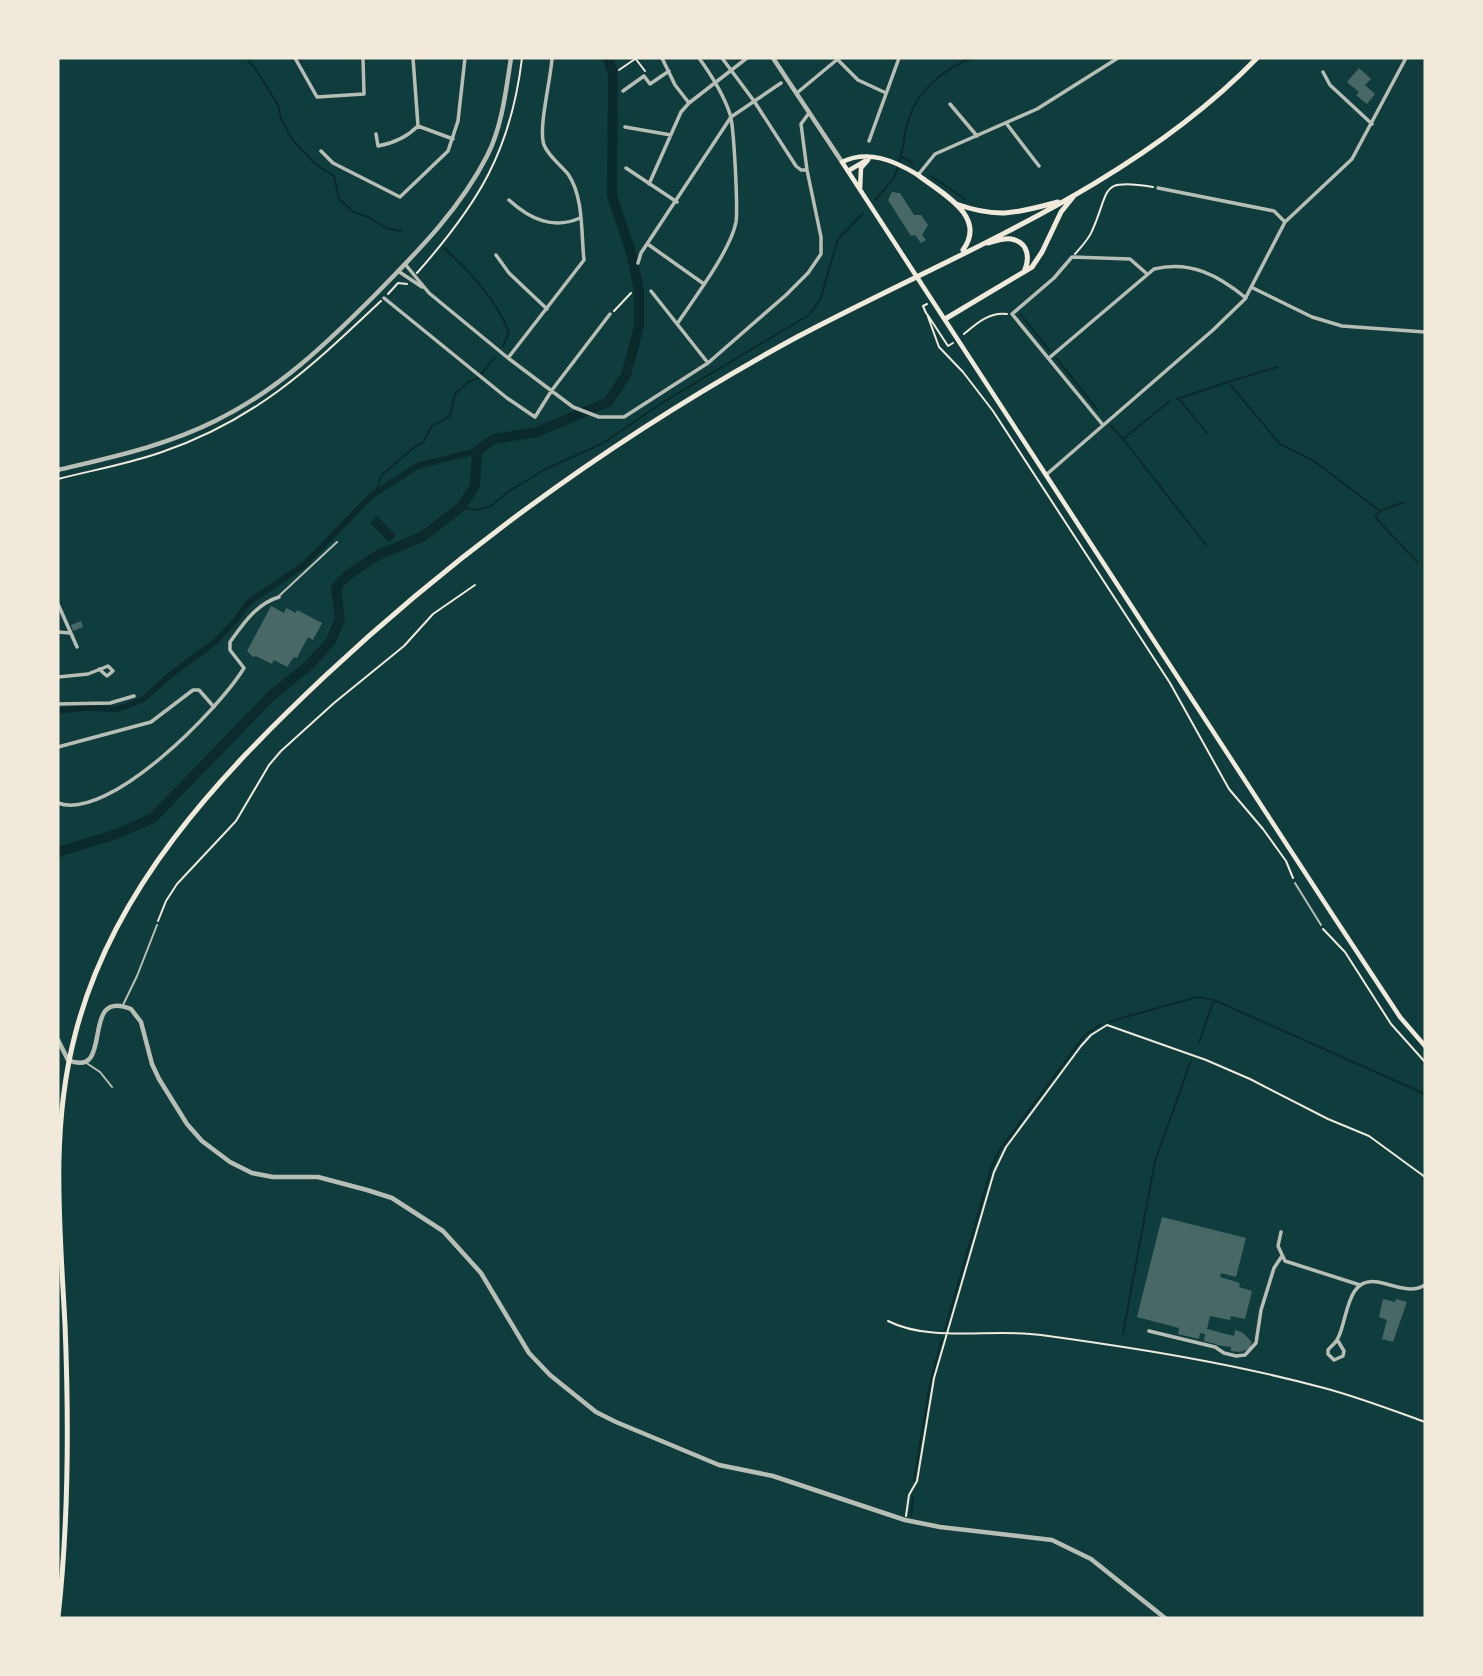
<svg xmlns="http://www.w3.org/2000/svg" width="1483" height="1676" viewBox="0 0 1483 1676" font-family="Figtree,sans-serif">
<rect width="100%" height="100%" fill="#0f3d3e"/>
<path fill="#0a2a2b" d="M 377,516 L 396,536 L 389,542 L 370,523 Z"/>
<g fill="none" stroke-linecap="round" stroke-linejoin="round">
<path stroke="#0a2a2b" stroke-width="2" d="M 246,58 L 257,71 L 278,105 L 281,119 L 292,139 L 315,164 L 334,176 L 339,199 L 353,212 L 368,217 L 386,228 L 401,231
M 902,157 L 913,163
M 899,162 C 904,147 904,132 909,118 C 918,90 946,67 973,58
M 931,176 L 965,199
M 875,200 L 894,178 L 898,167
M 444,248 C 470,272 497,300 509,333 L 503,346
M 1020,314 L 1050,351
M 1056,358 L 1097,409
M 1228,382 L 1277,367
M 1177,399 L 1228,382 L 1280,444 L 1314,461 L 1380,511 L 1404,502
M 1179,399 L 1207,433
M 1110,425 L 1123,439 L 1170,401
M 1123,439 L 1206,545
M 376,492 L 381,476 L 414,447 L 423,443 L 432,426 L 450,416 L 455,394 L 468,382 L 478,378 L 495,357
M 461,507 L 475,510 L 491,506 L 508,492 L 544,470 L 603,443 L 665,401 L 809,315 L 820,300 L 838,239 L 863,213
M 1380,511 L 1375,517 L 1418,563
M 1108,1022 L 1197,997 L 1214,1000 L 1425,1094
M 1199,1042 L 1214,1000
M 945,1330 L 992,1166 L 999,1151 L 1075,1048 L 1085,1035 L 1100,1025
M 1123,1334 L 1155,1161 L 1191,1061
M 914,1480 L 931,1379 L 942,1339
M 911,1516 L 913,1497"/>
<path stroke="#0a2a2b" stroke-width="6" d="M 58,711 L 82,708 L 118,709 L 142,700 L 174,672 L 215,642 L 235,621 L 249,602 L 304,565 L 371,496 L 417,466 L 477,451"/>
<path stroke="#0a2a2b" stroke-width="10" d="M 58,852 L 117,834 L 153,818 L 271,696 L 308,666 L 331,641 L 340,619 L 336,587 L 348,575 L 378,555 L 422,537 L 461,507 L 475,486 L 477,451 L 494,439 L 537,432 L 608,402 L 626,375 L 639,327 L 639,289 L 630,249 L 612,196 L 613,75 L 608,58"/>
</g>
<path fill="#486865" d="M 1359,68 L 1371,79 L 1365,85 L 1375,94 L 1367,104 L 1356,95 L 1359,92 L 1347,82 Z
M 892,192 L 900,193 L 914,215 L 921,215 L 928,225 L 922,235 L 926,240 L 921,243 L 915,235 L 911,236 L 888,200 Z
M 271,606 L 284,613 L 286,608 L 296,613 L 297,610 L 322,623 L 313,640 L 308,637 L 297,658 L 294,657 L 287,667 L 274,660 L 272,664 L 256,656 L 253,657 L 247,651 Z
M 81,621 L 83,627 L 73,631 L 71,625 Z
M 1162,1217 L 1246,1238 L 1236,1277 L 1221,1273 L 1220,1277 L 1240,1283 L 1239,1287 L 1252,1291 L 1245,1319 L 1231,1316 L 1230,1320 L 1210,1316 L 1207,1329 L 1234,1336 L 1235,1330 L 1242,1332 L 1252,1342 L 1250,1349 L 1239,1352 L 1231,1351 L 1231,1347 L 1216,1345 L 1216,1344 L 1204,1341 L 1205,1334 L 1200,1333 L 1199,1339 L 1178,1334 L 1179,1328 L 1137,1317 Z
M 1383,1299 L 1395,1302 L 1396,1299 L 1407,1302 L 1393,1342 L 1382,1339 L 1387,1320 L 1379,1317 Z"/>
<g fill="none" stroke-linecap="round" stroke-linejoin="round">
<path stroke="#f1e9da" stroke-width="2" d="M 635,58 L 645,71
M 619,70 L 635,59
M 1075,254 C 1081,247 1089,239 1092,231 C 1111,189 1098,178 1153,187
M 417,273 C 478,204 511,151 522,58
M 388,294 L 398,283 L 407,284
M 614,311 L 631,293
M 926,313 L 923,306 L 927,304
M 964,334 C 977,323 989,312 1007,314
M 953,343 L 948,346 L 927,314 L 939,347 L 963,372 L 993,411 L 1170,683 L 1229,789 L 1263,829 L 1286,861 L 1293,878
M 58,479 C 93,470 128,464 162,452 C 256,420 311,367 381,301
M 158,921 L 166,901 L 177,884 L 236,821 L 269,765 L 281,751 L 334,703 L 404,646 L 433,614 L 475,585
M 1323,929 L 1345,952 L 1391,1024 L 1425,1062
M 888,1321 C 931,1343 993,1328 1041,1335 C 1136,1348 1231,1363 1324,1388 C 1358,1397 1392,1410 1425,1422
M 906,1516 L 909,1495 L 917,1481 L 934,1378 L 994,1172 L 1006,1147 L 1081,1046 L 1091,1035 L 1107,1025 L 1206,1060 L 1250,1079 L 1328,1119 L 1369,1136 L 1425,1177"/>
<path stroke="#b8beb3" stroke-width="2" d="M 279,596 L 337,542
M 1295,883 L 1321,925
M 123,1005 L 137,976 L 157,925
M 85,1062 L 100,1072 L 112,1087"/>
<path stroke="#b8beb3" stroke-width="3.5" d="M 295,58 L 317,97 L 364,94 L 363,58
M 413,58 L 418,126 L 453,139
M 662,58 L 675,85 L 689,103
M 722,58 L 754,101 L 796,166 L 801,170 L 807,170
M 836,58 L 858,80 L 886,93
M 1323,72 L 1330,85 L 1372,124
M 623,91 L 644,76 L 650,84 L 669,71
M 798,92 L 839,58
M 950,104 L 977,136
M 1006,123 L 1039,166
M 625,127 L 671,135
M 376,134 L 378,146 C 395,143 407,137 418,126
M 869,141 L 899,58
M 321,151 L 333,163 L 400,197 L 448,151 L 458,121 L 465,58
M 626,168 L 677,202
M 918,175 L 935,154 L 1037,109 L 1118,58
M 649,184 L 681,112 L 689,103 L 747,58
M 1158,188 L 1274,211 L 1285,222
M 509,200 C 530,219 553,230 580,218
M 649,245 L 704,284
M 496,255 L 509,273 L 547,309
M 638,263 L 641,253 L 731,117 L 781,83
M 405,264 L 429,293 L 508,358 L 573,407 L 599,417 L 624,417 L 708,363 L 786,295 L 808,273 L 821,254 L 821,237 L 807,170 L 801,124 L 809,113
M 398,271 L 422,287
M 1253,288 L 1312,317 L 1342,326 L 1425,332
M 651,291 L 708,363
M 384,298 L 507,398 L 535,417 L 552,390 L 610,314
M 677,324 C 693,300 731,250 736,222 C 738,208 734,126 730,114 C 723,93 712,76 699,58
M 508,358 L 584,260 C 581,234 584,197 568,174 C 561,165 549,157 544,145 C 538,128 551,79 552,58
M 1049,358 L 1154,269 C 1191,260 1219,276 1246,298
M 1103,425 L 1012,314 L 1054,278 L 1072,257 L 1130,259 L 1146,273
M 1047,474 L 1213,330 L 1245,299 L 1285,222 L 1352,159 L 1406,58
M 58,604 L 77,647
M 58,632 L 70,633
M 58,677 L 88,674 L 108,666 L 113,671 L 107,676 L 99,669
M 58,704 L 110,703 L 134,696
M 58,747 L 151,722 L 193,690 L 199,690 L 214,707
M 58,803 C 109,822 219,709 244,668 L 230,650 L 230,642 C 243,624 256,604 279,597
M 1281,1232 L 1278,1246 L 1285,1261 L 1360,1285
M 1149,1331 L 1215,1347 L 1224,1353 L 1236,1356 L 1245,1355 L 1256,1343 L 1261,1310 L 1274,1268 L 1282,1256
M 1338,1341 L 1344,1351 L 1343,1356 L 1334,1360 L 1328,1354 L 1328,1350 C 1331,1346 1336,1343 1338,1338 C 1348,1319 1346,1276 1378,1282 C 1393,1285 1411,1294 1425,1285"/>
<path stroke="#b8beb3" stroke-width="4.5" d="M 773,58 L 842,162
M 58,470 C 112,457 165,446 215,421 C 279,390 328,342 377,293 C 418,251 460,209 487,156 C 502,127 506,90 511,58
M 58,1040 L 68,1060 C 116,1080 78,987 131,1009 L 141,1022 L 152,1064 L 159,1079 L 187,1124 L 202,1141 L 230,1162 L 252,1173 L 273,1177 L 318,1177 L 367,1190 L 392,1198 L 443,1231 L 481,1273 L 529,1353 L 550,1375 L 596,1412 L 616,1422 L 719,1465 L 773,1476 L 905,1520 L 940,1527 L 1052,1540 L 1091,1559 L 1165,1618"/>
<path stroke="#f1e9da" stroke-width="4.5" d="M 848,171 L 865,161
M 918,175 C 895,161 868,149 842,162 L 1334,917 L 1400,1017 L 1425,1046
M 860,190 L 861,168 L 868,160"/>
<path stroke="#f1e9da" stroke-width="5" d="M 918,175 C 941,193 988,216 963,250
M 956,204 C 999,219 1016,213 1058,202
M 988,243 C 995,241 1004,238 1011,239 C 1029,242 1030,259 1024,272
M 945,319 L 1032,267 L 1042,252 L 1061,212 L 1073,197
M 58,1617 C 69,1520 69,1423 65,1325 C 60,1228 50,1130 75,1035 C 112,889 218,777 324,677 C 467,543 626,430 797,337 C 955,253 1130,189 1257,58"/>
</g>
<rect width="1483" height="1676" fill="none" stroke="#f1e9da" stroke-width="119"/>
</svg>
